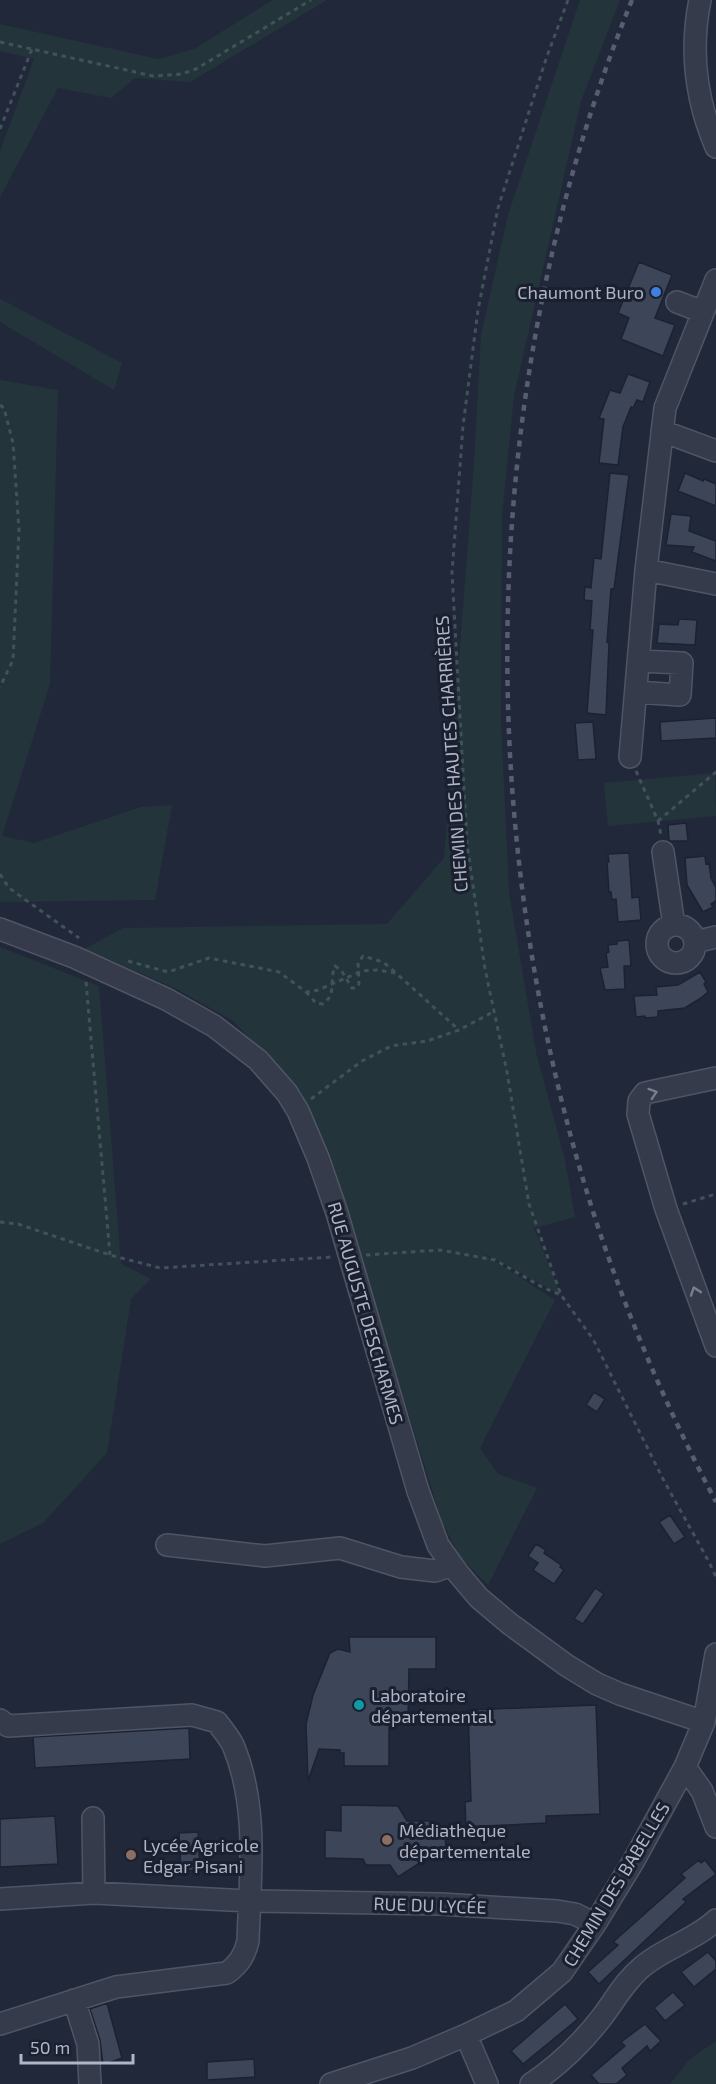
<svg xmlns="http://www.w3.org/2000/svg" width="716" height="2084" viewBox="0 0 716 2084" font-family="'Exo 2',sans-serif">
<rect width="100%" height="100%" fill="#21283a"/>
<path fill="#23353b" d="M 273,0 L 327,0 L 190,82 L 135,78 L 111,98 L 58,88 L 0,197 L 0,151 L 34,59 L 0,51 L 0,24 L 158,59 L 194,49 Z
M 580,0 L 620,0 L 581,101 L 514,396 L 502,515 L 501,722 L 509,892 L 536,1052 L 565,1160 L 575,1217 L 534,1228 L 561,1295 L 476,1249 L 555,1300 L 480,1448 L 498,1474 L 537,1488 L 488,1585 L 460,1557 L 442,1522 L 328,1153 L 301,1092 L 233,1021 L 175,988 L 84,949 L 123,928 L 387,924 L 444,858 L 474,463 L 481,335 L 508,215 Z
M 0,299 L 122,363 L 114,390 L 0,322 Z
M 0,380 L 58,390 L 50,684 L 2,836 L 34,843 L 141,807 L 172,805 L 155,900 L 0,902 Z
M 715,773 L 716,816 L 608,826 L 604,783 Z
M 0,947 L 99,986 L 121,1264 L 151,1279 L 131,1299 L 107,1453 L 43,1523 L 0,1544 Z
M 716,2041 L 716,2084 L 670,2084 L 690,2059 Z"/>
<path fill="#3d4659" stroke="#1c2231" stroke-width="1.5" d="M 639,262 L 672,275 L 655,318 L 675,325 L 663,356 L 621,339 L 629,318 L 618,313 Z
M 628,374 L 650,382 L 643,402 L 637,400 L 633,408 L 631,407 L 623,427 L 618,465 L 599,463 L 604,419 L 599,418 L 610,390 L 620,393 Z
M 610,473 L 629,475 L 614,589 L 611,589 L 607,642 L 609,643 L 606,715 L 587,713 L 593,630 L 590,630 L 592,601 L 584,600 L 585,587 L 591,588 L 594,558 L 601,559 Z
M 685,473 L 703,481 L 704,479 L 716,484 L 716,506 L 678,491 Z
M 671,514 L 691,516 L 689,531 L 716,541 L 716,561 L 692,552 L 694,547 L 666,545 Z
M 679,619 L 697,620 L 695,645 L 657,643 L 659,624 L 678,625 Z
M 716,718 L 716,738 L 661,741 L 660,722 Z
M 593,722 L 596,759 L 578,760 L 575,723 Z
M 686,823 L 688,841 L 669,841 L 668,825 Z
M 629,853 L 632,898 L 639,897 L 641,920 L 618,922 L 616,899 L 612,900 L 611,892 L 609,892 L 607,862 L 609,862 L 608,854 Z
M 705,856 L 706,864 L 709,863 L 711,878 L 716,888 L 716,901 L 711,904 L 713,907 L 703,912 L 687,885 L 685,858 Z
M 629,940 L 631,966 L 624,966 L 625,989 L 605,990 L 600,968 L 608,967 L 606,953 L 609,952 L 608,945 L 617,944 L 617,941 Z
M 700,972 L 706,982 L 704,984 L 708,992 L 701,998 L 685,1008 L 658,1011 L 658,1017 L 645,1018 L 645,1016 L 636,1017 L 634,996 L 657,995 L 656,987 L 678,985 Z
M 594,1392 L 605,1399 L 597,1412 L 586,1405 Z
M 670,1515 L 685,1537 L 674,1544 L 659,1522 Z
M 536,1544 L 546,1550 L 544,1553 L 561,1565 L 560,1567 L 564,1570 L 554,1584 L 533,1570 L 538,1563 L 528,1556 Z
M 595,1588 L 604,1594 L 583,1624 L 574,1619 Z
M 349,1637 L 436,1637 L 436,1669 L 409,1669 L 408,1718 L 389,1717 L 389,1766 L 344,1766 L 344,1753 L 340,1753 L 340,1750 L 319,1749 L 308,1781 L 306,1724 L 313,1695 L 330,1653 L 338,1649 L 350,1652 Z
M 596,1705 L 600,1814 L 546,1816 L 546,1823 L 466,1827 L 465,1802 L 471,1801 L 468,1710 Z
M 189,1728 L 190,1759 L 35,1768 L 33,1737 Z
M 341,1805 L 398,1806 L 407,1821 L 431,1821 L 431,1837 L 445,1838 L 446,1846 L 398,1877 L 390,1865 L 366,1865 L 363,1859 L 325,1858 L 325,1830 L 341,1831 Z
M 55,1816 L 58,1864 L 0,1867 L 0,1819 Z
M 198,1832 L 200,1870 L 181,1871 L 179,1833 Z
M 699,1860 L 701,1863 L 705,1860 L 716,1874 L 683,1899 L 686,1902 L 599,1984 L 588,1972 L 618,1945 L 613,1942 L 685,1878 L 681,1874 Z
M 708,1952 L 716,1961 L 716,1969 L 694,1987 L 681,1972 Z
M 673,1992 L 685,2005 L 665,2021 L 654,2008 Z
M 107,2003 L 122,2058 L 103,2065 L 100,2040 L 90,2009 Z
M 565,2004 L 578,2019 L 523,2064 L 511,2051 Z
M 645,2024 L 661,2041 L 650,2051 L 647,2046 L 622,2068 L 627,2075 L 616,2084 L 599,2084 L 591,2075 L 625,2046 L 621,2042 Z
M 254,2059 L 255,2077 L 207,2080 L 207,2062 Z"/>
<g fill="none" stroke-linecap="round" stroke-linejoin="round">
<defs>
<path id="minor" d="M 700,0 C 690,49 696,100 716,147
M 677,302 L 703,312
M 662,431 L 716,451
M 646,570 L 716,584
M 636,692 L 680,695 L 682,663 L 639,661
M 630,757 L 646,570 L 665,408 L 716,280
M 663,852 L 674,925
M657 944a19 19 0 1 1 38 0a19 19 0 1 1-38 0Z
M 0,929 L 74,957 L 166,999 L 214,1026 L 258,1060 L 287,1093 L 298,1111 L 318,1158 L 337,1213 L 418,1491 L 438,1545 L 457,1572 L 479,1598 L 510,1624 L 566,1665 L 597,1684 L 620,1694 L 704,1722
M 695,942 L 716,937
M 716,1078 L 645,1093 L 639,1101 L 638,1114 L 666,1209 L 716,1346
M 167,1545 L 265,1556 L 340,1548 L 401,1567 L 435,1571 L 452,1565
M 0,1720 L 8,1726 L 192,1715 L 217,1722 C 222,1729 229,1737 233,1745 C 259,1807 250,1876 248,1941 C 245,1955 239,1964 227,1973 L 116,1987 L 0,2024
M 685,1767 L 702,1791 L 716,1827
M 93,1818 L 94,1893
M 0,1899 L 94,1893 L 249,1901 L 441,1904 L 557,1911 L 575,1914 L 595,1924
M 74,2000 L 88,2044 L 90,2084
M 466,2035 L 487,2084
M 331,2084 L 412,2058 L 466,2035 L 516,2011 L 562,1972 L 595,1924 L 633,1862 L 685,1767 L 704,1722 L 716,1654
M 531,2084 C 558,2066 582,2043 602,2017 C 615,2000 625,1981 642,1967 C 664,1948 695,1940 716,1920"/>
</defs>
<use href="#minor" stroke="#505565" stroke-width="24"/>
<path stroke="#415258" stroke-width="3" stroke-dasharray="4.5 4.5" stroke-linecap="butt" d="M 568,0 L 546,59 L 498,208 L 478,310 L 463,426 L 452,573 L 467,844 L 485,969 L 507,1072 L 529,1204 L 561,1295 L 593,1339 L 663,1479 L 709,1562 L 716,1577
M 0,42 L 153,76 L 182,74 L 196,69 L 311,0
M 0,129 L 32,49
M 0,405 L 4,408 L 13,443 L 19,530 L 13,660 L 0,687
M 636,771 L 658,821 L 661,835
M 658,821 L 716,772
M 0,874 L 9,888 L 79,938
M 128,961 L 168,972 L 209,958 L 279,972 L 306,992 L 318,990 L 362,971 L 377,970 L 396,973 L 459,1030
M 86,982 L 110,1255
M 306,992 L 316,1003 L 323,1004 C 337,994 329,981 335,966 L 341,970 L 352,988 L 356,988 L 359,984 L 358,963 L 363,956 L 383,962 L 395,972
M 311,1099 L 362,1061 L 391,1046 L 427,1041 L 459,1030 L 493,1012
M 683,1204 L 716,1194
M 0,1222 L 18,1224 L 110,1255 L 160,1268 L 332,1257
M 366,1255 L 440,1250 L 495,1260 L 542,1287 L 561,1295"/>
<use href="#minor" stroke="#353b4a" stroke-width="21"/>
<path stroke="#575e71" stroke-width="4.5" stroke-dasharray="6 6" stroke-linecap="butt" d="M 632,0 C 485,360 471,775 574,1148 C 608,1271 657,1390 716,1502"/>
</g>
<defs><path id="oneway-chevron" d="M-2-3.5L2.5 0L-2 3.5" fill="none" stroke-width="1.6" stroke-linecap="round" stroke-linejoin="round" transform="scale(1.5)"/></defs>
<g stroke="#797e8e">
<use href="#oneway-chevron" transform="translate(653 1093) rotate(-18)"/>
<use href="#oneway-chevron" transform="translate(695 1291) rotate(-109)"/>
</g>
<circle fill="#3f7fe0" stroke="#1a202f" stroke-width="2" cx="656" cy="292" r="6"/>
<circle fill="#0f9aa8" stroke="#1a202f" stroke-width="2" cx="359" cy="1705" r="6"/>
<g fill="#8d6e63" stroke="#1a202f" stroke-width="2">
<circle cx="387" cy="1840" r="6"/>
<circle cx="131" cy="1855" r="6"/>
</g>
<g text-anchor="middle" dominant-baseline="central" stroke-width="6" stroke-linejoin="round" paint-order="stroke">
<g font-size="18" fill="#b0b5c6" stroke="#1a202f" text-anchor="start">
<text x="644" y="292" text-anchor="end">Chaumont Buro</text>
<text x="371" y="1695">Laboratoire<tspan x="371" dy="21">départemental</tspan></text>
<text x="399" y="1830">Médiathèque<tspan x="399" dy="21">départementale</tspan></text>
<text x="143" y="1845">Lycée Agricole<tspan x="143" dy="21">Edgar Pisani</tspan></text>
</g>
<g font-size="18" fill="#b0b5c6" stroke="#1a202f">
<text transform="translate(451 754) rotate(-94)">CHEMIN DES HAUTES CHARRIÈRES</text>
<text transform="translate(366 1313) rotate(74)">RUE AUGUSTE DESCHARMES</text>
<text transform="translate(616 1884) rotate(-59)">CHEMIN DES BABELLES</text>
<text transform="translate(430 1905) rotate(2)">RUE DU LYCÉE</text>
</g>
</g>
<path d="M21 2054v9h112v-9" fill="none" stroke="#b0b5c6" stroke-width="3"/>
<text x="30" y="2054" font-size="18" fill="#b0b5c6" stroke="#1a202f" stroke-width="4.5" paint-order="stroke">50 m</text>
</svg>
